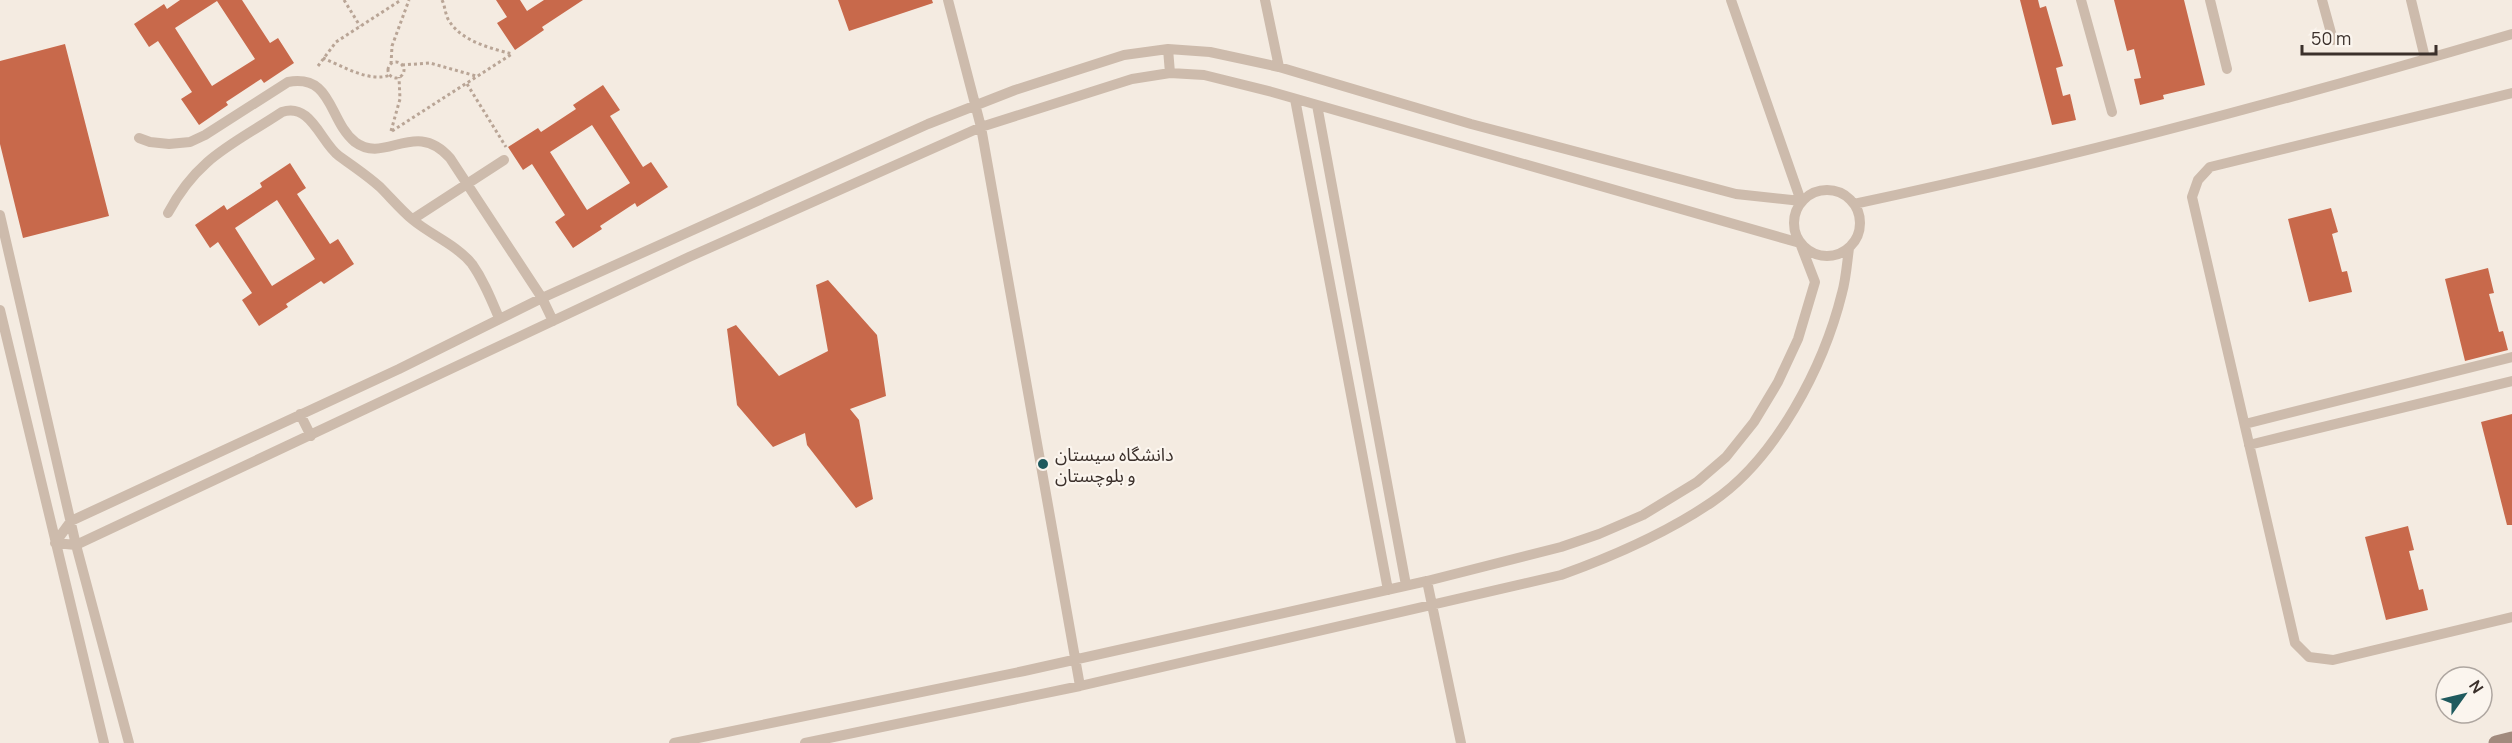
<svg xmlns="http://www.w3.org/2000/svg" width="2512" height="743" viewBox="0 0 2512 743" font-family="Manrope,'Noto Sans Arabic',sans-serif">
<rect width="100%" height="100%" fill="#f4ebe1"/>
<path fill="#c8694b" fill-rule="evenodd" d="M 180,0 L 242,0 L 270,43 L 278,38 L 294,63 L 264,83 L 261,79 L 226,102 L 228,105 L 199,125 L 181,99 L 192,92 L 158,41 L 149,47 L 134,24 L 164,4 L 167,9 ZM 217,1 L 255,59 L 212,86 L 175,28 Z
M 496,0 L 520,0 L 527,11 L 544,0 L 583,0 L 542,27 L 544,30 L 515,50 L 497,23 L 507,17 Z
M 838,0 L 932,0 L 933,3 L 849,31 Z
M 2020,0 L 2038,0 L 2040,8 L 2046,6 L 2063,66 L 2056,68 L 2063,96 L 2070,94 L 2076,120 L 2052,125 Z
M 2114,0 L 2184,0 L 2205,85 L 2163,95 L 2164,99 L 2140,105 L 2134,79 L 2141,78 L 2134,49 L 2127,51 Z
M 65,44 L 109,216 L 23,238 L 0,144 L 0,61 Z
M 603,85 L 620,110 L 610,116 L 643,167 L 651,162 L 668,187 L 637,207 L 635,203 L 600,226 L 602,229 L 573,248 L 555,222 L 565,215 L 532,164 L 523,170 L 508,147 L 538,128 L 541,132 L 576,109 L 573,105 ZM 592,125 L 630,183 L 587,210 L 550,152 Z
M 290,163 L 306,188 L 297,194 L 330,244 L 338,239 L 354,264 L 324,284 L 321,281 L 286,304 L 288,307 L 259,326 L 242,300 L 252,293 L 218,242 L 210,248 L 195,225 L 224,205 L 227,210 L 262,187 L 260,183 ZM 277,200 L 315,259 L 272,286 L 235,228 Z
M 2331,208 L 2338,232 L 2332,234 L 2342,272 L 2347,271 L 2352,292 L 2309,302 L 2288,219 Z
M 2488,268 L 2494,293 L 2489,294 L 2499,332 L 2503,331 L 2508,350 L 2465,361 L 2445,279 Z
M 828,280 L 877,335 L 886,396 L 850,409 L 859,420 L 873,499 L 856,508 L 807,445 L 805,433 L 773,447 L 737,405 L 727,329 L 736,325 L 779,376 L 828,351 L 816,285 Z
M 2512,414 L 2512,525 L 2507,525 L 2481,422 Z
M 2408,526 L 2414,550 L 2409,551 L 2419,590 L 2423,589 L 2428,610 L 2386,620 L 2365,537 Z"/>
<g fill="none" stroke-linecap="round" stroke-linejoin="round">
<path stroke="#b9a596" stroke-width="3" stroke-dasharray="3 3" stroke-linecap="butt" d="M 344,0 L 360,26
M 442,0 C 445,6 445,13 448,19 C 460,41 490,48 512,54
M 323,58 C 342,66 370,83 390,75
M388 70a8 8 0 1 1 16 0a8 8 0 1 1-16 0Z
M 391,64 L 392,46 L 409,0
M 402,65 L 430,63 L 476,76
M 318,66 L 336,42 L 401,0
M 467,84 L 506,147
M 391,131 L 400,99 L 399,77
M 392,131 L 512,54"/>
<path stroke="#cdbbac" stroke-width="10" d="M 948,0 L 981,127 L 1080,686
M 1265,0 L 1279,67
M 2081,0 L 2112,112
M 2210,0 L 2227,69
M 2322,0 L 2333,40
M 2411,0 L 2425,58
M 1168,49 L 1170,73
M 2512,93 L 2210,167 L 2198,180 L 2192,197 L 2295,643 L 2309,657 L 2333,660 L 2512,617
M 1295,99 L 1388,590
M 1317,105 L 1406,585
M 139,138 L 150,142 L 169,144 L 190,142 L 205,135 L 288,82 C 333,74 328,120 355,142 C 385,165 415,118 450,158 L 542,298 L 553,321
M1794 223a33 33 0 1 1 66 0a33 33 0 1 1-66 0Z
M 1854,204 C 2076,157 2295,98 2512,34
M 168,213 C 198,157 232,145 282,112 C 311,102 321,143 339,156 C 353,166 368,176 380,187 C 391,198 401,210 413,220 C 431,235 457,245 472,264 C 484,281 491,299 499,318
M 0,215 L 76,545 L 129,743
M 413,219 L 504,160
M 0,310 L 104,743
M 300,414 L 311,436
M 2245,424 L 2512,357
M 2249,445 L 2512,381
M 55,543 L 76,545 L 689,257 L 981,127 L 1132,79 L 1170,73 L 1204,75 L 1272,92 L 1800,243 L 1815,282 L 1798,339 L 1778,382 L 1754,422 L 1726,457 L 1697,482 L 1643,515 L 1599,534 L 1561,547 L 1427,581 L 1024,671 L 674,743
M 55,543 L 71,521 L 399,369 L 542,298 L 928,124 L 1015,90 L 1124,55 L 1168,49 L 1210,52 L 1279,67 L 1471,124 L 1736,194 L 1801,201 L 1731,0
M 1427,581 L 1461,743
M 805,743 L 1080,686 L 1561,575 C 1614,556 1665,534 1712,502 C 1776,459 1824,366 1842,293 C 1846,279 1847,263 1849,248"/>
<path stroke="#a18a7d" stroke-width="15" d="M 2496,743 L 2512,739"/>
</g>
<circle fill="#1f5a5e" stroke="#fbf5ee" stroke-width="2" cx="1043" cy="464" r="6"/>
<g text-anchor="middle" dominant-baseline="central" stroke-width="4.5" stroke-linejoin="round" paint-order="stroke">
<g font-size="18" fill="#3b302b" stroke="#fbf5ee" text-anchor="start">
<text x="1055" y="454">دانشگاه سیستان<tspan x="1055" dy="21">و بلوچستان</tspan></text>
</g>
</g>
<g transform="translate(2464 695) rotate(56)"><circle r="28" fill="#fbf5ee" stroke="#aea6a0" stroke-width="1.5"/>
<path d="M0-4.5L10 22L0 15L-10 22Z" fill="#1f5a5e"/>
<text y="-9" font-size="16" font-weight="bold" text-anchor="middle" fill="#3b302b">N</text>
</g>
<path d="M2302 45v9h134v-9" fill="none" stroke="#3b302b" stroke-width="3"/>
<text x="2311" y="45" font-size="18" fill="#3b302b" stroke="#fbf5ee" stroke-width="4.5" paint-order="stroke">50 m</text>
</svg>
